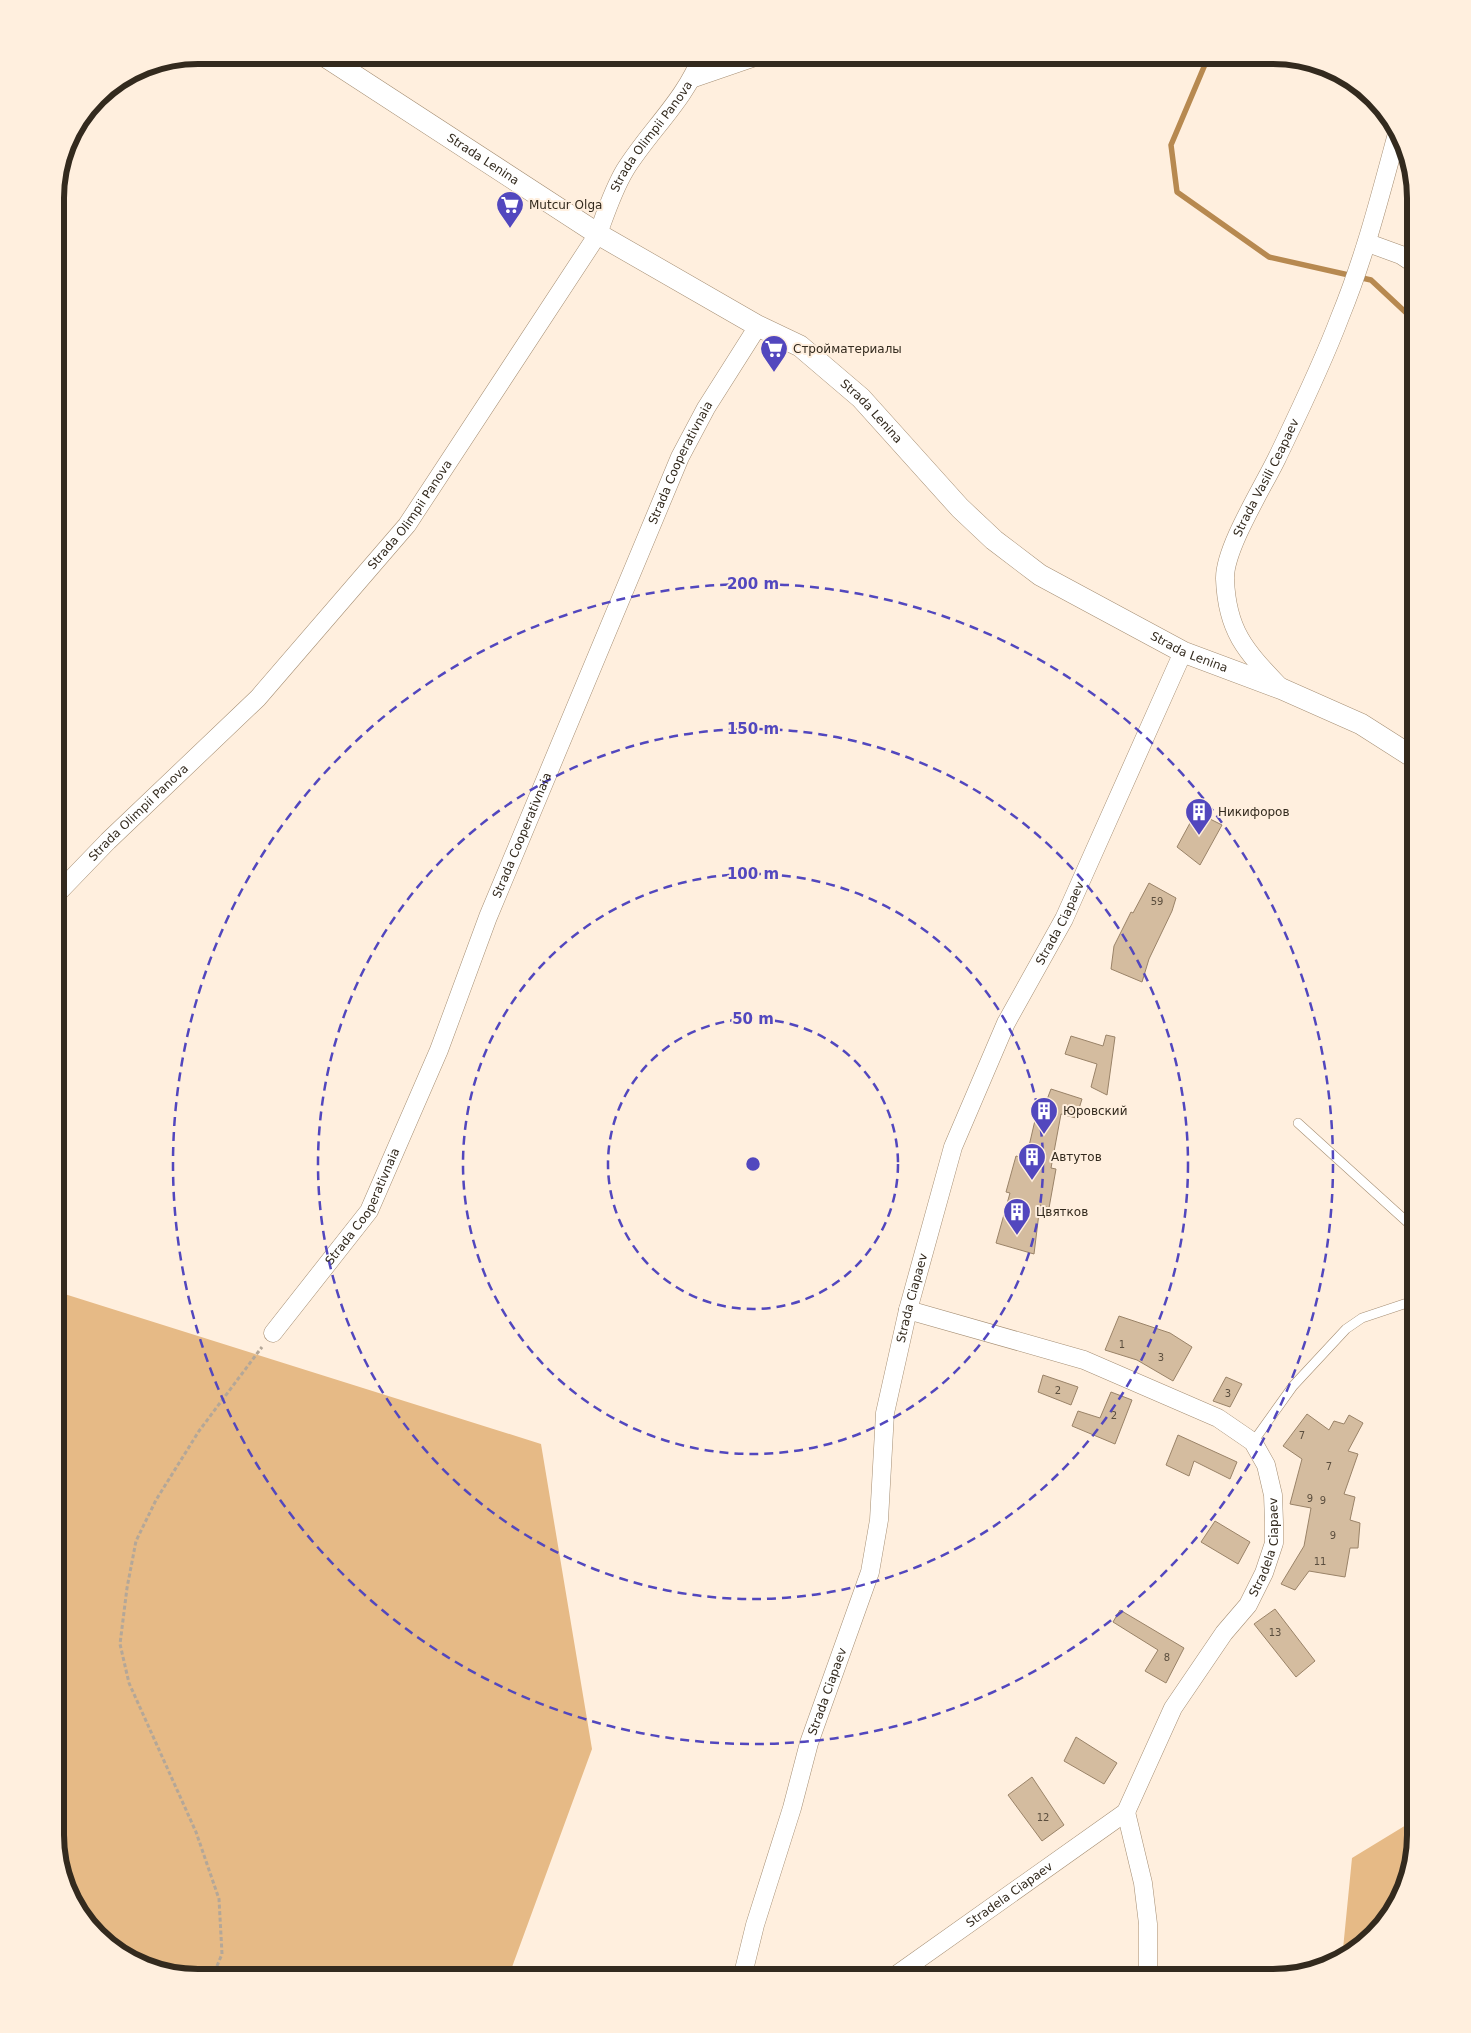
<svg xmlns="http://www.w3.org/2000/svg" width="1471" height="2033" viewBox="0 0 1471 2033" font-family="'DejaVu Sans',sans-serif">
<rect width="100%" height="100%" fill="#ffefde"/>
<path fill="#e6ba86" d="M 55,1291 L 541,1444 L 592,1749 L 508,1978 L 189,1978 L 126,1959 L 74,1907 L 55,1835 Z
M 1416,1819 L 1416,1835 L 1397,1907 L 1342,1959 L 1352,1858 Z"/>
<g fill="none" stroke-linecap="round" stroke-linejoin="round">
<path stroke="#b78950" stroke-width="5.5" d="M 1209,55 L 1171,145 L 1177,192 L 1269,257 L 1371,280 L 1416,322"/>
</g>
<path fill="#d4bc9f" stroke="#9a8368" d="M 1196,812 L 1222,825 L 1200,865 L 1177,847 Z
M 1149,883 L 1176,898 L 1172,911 L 1149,959 L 1142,982 L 1111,969 L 1114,946 L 1131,912 L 1133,913 Z
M 1106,1035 L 1115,1037 L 1107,1095 L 1091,1087 L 1097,1064 L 1065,1054 L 1071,1036 L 1103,1046 Z
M 1051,1089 L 1082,1099 L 1076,1118 L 1061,1114 L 1051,1168 L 1056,1169 L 1049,1208 L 1040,1205 L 1034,1254 L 996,1243 L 1010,1193 L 1006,1192 L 1016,1156 L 1026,1159 L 1036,1116 L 1040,1118 Z
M 1119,1316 L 1170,1333 L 1192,1347 L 1173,1381 L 1137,1360 L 1105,1350 Z
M 1043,1375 L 1078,1387 L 1071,1405 L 1038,1392 Z
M 1226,1377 L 1242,1384 L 1230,1407 L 1213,1401 Z
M 1111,1392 L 1132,1400 L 1115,1444 L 1072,1426 L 1078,1411 L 1100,1418 Z
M 1307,1414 L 1329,1430 L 1334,1421 L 1344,1424 L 1349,1415 L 1363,1423 L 1348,1451 L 1358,1454 L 1344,1494 L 1355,1497 L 1350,1520 L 1360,1523 L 1358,1548 L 1350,1548 L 1345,1577 L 1309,1571 L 1295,1590 L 1281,1584 L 1304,1546 L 1311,1508 L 1290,1504 L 1302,1459 L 1283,1446 Z
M 1178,1435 L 1237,1462 L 1230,1479 L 1194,1461 L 1189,1476 L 1166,1465 Z
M 1215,1521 L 1250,1542 L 1238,1564 L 1201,1542 Z
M 1275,1609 L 1315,1661 L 1296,1677 L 1254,1624 Z
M 1120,1610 L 1184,1648 L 1166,1683 L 1145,1671 L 1158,1650 L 1113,1622 Z
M 1076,1737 L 1117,1763 L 1104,1784 L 1064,1761 Z
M 1032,1777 L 1064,1825 L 1042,1841 L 1008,1795 Z"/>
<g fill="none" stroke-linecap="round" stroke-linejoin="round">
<defs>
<path id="service" d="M 1298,1123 L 1416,1230
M 1253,1442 L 1293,1386 L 1346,1329 L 1362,1318 L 1416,1300"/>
<g id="minor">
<path d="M 694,78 L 761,55"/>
<path d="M 1368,243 L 1401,255 L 1416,265"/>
<path id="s1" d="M 1282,689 C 1247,652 1227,633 1225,579 C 1224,549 1263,487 1277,458 C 1299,412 1322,365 1340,317 C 1365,256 1381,193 1398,130"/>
<path id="s2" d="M 55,896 L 108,841 L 258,698 L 407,525 L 598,234 C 606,212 613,190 625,170 C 650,130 686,99 702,55"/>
<path id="s3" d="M 273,1333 L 369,1211 L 439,1050 L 488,917 L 680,457 L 706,408 L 758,326"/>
<path d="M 1126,1812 L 1143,1883 L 1148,1924 L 1148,1978"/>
<path id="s4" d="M 742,1978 L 755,1925 L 792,1808 L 809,1743 L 870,1572 L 879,1520 L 885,1413 L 908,1310 L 953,1147 L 1006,1023 L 1064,919 L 1183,652"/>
<path id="s5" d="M 892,1978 L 1126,1812 L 1173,1708 L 1224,1633 L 1248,1605 L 1264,1573 L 1274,1543 L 1274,1522 L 1273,1495 L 1266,1465 L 1253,1442 L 1218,1418 L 1084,1360 L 908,1310"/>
</g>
<g id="tertiary">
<path id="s6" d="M 323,55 L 598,234 L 758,326 L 800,346 L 861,398 L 960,508 L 994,540 L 1040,575 L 1183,652 L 1282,689 L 1361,724 L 1416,759"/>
</g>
</defs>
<use href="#service" stroke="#a58e73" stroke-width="10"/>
<use href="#minor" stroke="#a58e73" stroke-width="19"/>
<use href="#tertiary" stroke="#a58e73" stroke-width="22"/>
<path stroke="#b4a798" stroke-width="3" stroke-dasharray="4 2.5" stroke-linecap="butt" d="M 212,1978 L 222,1954 L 219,1899 L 196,1832 L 129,1683 L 120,1644 L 127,1588 L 136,1541 L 156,1500 L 199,1431 L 262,1347"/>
<use href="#service" stroke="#fff" stroke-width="9"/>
<use href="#minor" stroke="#fff" stroke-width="18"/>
<use href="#tertiary" stroke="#fff" stroke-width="21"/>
</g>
<g fill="none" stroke="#5247be" stroke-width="2.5" stroke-dasharray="9 6">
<circle cx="753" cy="1164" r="145"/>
<circle cx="753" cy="1164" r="290"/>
<circle cx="753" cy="1164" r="435"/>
<circle cx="753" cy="1164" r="580"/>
</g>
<defs>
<symbol id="supermarket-pin" viewBox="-11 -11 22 30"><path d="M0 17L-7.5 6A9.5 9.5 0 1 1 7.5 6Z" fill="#5247be" stroke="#ffefde"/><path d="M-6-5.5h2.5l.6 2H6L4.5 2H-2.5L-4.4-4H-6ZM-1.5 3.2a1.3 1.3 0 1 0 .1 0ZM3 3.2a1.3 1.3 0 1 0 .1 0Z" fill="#fff"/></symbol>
<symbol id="building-pin" viewBox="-11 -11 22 30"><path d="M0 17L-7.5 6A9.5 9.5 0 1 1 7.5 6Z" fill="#5247be" stroke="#ffefde"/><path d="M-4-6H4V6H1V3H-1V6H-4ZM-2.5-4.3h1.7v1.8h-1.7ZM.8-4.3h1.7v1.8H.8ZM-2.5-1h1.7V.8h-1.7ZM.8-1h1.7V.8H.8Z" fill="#fff"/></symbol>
</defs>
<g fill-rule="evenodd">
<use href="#supermarket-pin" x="494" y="189" width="32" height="43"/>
<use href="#supermarket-pin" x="758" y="333" width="32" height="43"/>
<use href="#building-pin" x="1183" y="796" width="32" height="43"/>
<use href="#building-pin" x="1028" y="1095" width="32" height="43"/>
<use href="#building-pin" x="1016" y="1141" width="32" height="43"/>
<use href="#building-pin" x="1001" y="1196" width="32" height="43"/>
</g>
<g text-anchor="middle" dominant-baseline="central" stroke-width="4" stroke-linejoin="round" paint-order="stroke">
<g font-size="10" fill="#5b4e3e">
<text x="1157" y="901">59</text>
<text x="1122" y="1344">1</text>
<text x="1161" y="1357">3</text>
<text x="1058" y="1390">2</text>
<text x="1228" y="1393">3</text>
<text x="1114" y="1415">2</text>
<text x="1302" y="1435">7</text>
<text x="1329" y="1466">7</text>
<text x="1310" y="1498">9</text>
<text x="1323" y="1500">9</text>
<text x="1333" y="1535">9</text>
<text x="1320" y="1561">11</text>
<text x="1275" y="1632">13</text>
<text x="1167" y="1657">8</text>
<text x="1043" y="1817">12</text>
</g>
<g font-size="12" fill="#332a1e" stroke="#ffefde">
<text stroke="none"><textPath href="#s2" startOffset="972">Strada Olimpii Panova</textPath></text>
<text stroke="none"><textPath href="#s6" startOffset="191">Strada Lenina</textPath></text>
<text stroke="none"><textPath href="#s6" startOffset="656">Strada Lenina</textPath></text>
<text stroke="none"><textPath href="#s3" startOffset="966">Strada Cooperativnaia</textPath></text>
<text stroke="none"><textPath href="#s1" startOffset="238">Strada Vasili Ceapaev</textPath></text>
<text stroke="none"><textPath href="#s2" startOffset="522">Strada Olimpii Panova</textPath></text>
<text stroke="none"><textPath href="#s6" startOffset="1060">Strada Lenina</textPath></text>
<text stroke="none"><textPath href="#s2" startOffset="118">Strada Olimpii Panova</textPath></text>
<text stroke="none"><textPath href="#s3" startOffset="561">Strada Cooperativnaia</textPath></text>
<text stroke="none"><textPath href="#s4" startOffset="1109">Strada Ciapaev</textPath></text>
<text stroke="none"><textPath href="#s3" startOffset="156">Strada Cooperativnaia</textPath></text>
<text stroke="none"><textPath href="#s4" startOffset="704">Strada Ciapaev</textPath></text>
<text stroke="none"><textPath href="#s5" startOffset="590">Stradela Ciapaev</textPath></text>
<text stroke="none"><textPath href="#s4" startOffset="299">Strada Ciapaev</textPath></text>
<text stroke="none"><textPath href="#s5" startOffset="144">Stradela Ciapaev</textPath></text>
</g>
<g font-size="12" fill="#332a1e" stroke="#ffefde" text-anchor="start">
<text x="529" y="205">Mutcur Olga</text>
<text x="793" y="349">Стройматериалы</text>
<text x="1218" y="812">Никифоров</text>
<text x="1063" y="1111">Юровский</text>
<text x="1051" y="1157">Автутов</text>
<text x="1036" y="1212">Цвятков</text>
</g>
</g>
<path d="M0 0H1471V2033H0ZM198 64H1273A134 134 0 0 1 1407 198V1835A134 134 0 0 1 1273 1969H198A134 134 0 0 1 64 1835V198A134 134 0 0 1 198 64Z" fill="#ffefde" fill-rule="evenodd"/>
<path fill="none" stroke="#332a1e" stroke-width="6" d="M198 64H1273A134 134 0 0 1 1407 198V1835A134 134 0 0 1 1273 1969H198A134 134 0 0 1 64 1835V198A134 134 0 0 1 198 64Z"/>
<circle cx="753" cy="1164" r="8" fill="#5247be" stroke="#ffefde" stroke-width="2.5"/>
<g font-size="15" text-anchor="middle" font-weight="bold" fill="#5247be" stroke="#ffefde" stroke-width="4" stroke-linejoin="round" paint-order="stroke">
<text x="753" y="589">200 m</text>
<text x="753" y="734">150 m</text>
<text x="753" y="879">100 m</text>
<text x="753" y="1024">50 m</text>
</g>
</svg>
